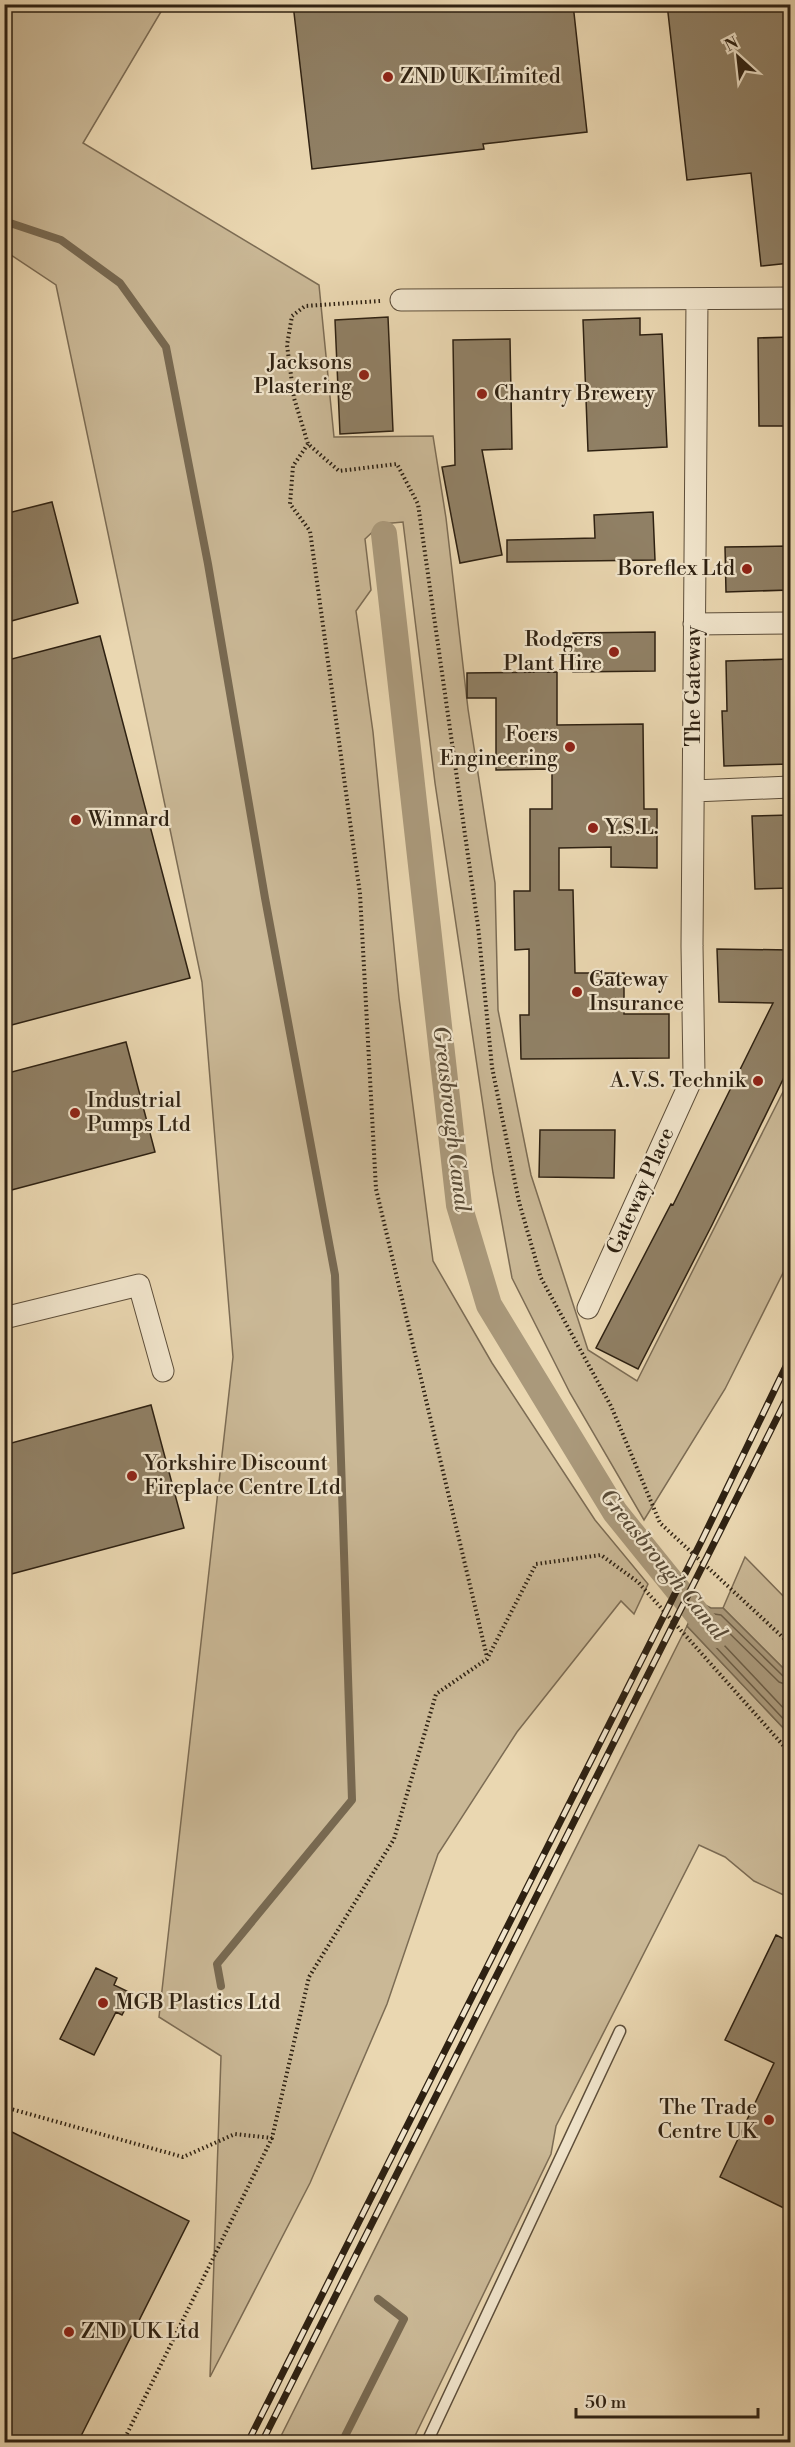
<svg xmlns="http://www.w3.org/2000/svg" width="795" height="2447" viewBox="0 0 795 2447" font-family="'Libre Bodoni',serif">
<rect width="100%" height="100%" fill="#ead7b1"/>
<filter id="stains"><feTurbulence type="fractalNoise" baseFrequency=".00333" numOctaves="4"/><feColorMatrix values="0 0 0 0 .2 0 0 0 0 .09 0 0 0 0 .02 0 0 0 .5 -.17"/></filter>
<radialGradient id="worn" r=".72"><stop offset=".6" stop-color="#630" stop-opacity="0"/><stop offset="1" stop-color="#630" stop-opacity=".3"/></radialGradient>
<path fill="#cab896" stroke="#7c6c54" stroke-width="1.5" d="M 4,5 L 165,5 L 83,143 L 319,285 L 334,437 L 433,436 L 446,518 L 468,709 L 495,883 L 498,1010 L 531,1175 L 588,1350 L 637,1381 L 790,1078 L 790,1259 L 725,1389 L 644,1520 L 570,1393 L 512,1278 L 493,1173 L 435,783 L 403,522 L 381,524 L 365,539 L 371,590 L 356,611 L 373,732 L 399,998 L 433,1261 L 492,1363 L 595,1520 L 648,1584 L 634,1614 L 621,1601 L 517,1732 L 438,1854 L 387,2004 L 310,2183 L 210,2377 L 221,2056 L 159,2017 L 233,1357 L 202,982 L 56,285 L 5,251 Z
M 745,1557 L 790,1603 L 790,1675 L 723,1608 Z
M 687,1626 L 790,1735 L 790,1898 L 754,1881 L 725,1857 L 699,1845 L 556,2126 L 551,2154 L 412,2442 L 278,2442 Z"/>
<path fill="#aa997b" stroke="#786951" stroke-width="1.5" d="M 697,1601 L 711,1608 L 723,1608 L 790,1675 L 790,1735 L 687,1626 Z"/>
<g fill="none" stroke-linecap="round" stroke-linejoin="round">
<path stroke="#6c5d46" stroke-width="1.5" d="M 790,1679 L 784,1677 L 721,1615 L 700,1612 L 696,1626 L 790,1726
M 790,1686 L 779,1682 L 718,1622 L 705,1622 L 706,1626 L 790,1715"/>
<path stroke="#786951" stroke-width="8" d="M 4,221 L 61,240 L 120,283 L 166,347 L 208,564 L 265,898 L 335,1275 L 352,1800 L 217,1964 L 221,1986
M 342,2442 L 404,2319 L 378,2299"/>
<path stroke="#aa997b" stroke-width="26" d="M 384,534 L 459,1205 L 489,1305 L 615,1512 L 703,1621 L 717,1635"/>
</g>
<path fill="#908065" stroke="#2e2112" stroke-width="1.5" d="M 293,4 L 573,4 L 587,132 L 483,144 L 484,149 L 312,169 Z
M 667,4 L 790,4 L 790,263 L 761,266 L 751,173 L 687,180 Z
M 388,317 L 393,431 L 340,434 L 335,320 Z
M 640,318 L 640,335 L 662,334 L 667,447 L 588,451 L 583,320 Z
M 790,337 L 790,426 L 759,426 L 758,338 Z
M 510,339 L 512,449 L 482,450 L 502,555 L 460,563 L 442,467 L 455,465 L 453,340 Z
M 52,502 L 78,603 L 4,623 L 4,514 Z
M 653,512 L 655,560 L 507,562 L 507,540 L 595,538 L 594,515 Z
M 790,546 L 790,590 L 726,592 L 725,547 Z
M 655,632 L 655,671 L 573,672 L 573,633 Z
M 100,636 L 190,978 L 4,1027 L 4,661 Z
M 790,659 L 790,764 L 724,766 L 722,711 L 727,711 L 726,661 Z
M 557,672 L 557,725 L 643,724 L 644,809 L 657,809 L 657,868 L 611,867 L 611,847 L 559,848 L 559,890 L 573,890 L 575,973 L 624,973 L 624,1014 L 669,1014 L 669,1058 L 521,1059 L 520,1015 L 529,1015 L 529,949 L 515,950 L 514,891 L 530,891 L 530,809 L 552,809 L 552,769 L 496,770 L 496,698 L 467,698 L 467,673 Z
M 790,815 L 790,888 L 755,889 L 752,816 Z
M 717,949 L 790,950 L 790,1065 L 712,1225 L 638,1369 L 596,1348 L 671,1204 L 673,1205 L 773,1003 L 719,1002 Z
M 126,1042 L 155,1152 L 4,1192 L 4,1074 Z
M 540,1130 L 615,1130 L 614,1178 L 539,1177 Z
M 151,1405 L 184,1528 L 4,1576 L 4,1445 Z
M 776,1935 L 790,1942 L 790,2211 L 720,2177 L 774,2063 L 725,2040 Z
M 96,1968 L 117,1978 L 114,1985 L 133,1994 L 122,2015 L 116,2012 L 94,2055 L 60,2039 Z
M 4,2128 L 189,2221 L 78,2442 L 4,2442 Z"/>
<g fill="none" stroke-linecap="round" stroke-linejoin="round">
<defs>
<path id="lane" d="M 427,2442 L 620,2031"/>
<path id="street" d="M 401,300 L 790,298
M 694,624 L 790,623
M 694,791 L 790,787
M 588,1308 L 694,1074 L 692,946 L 697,299
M 4,1318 L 139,1285 L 163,1371"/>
</defs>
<use href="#lane" stroke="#5d4e3a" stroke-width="13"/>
<use href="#street" stroke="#5d4e3a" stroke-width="23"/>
<path stroke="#2e2112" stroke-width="4" stroke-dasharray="1.5 3" stroke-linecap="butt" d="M 380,301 L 305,306 L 292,316 L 287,345 L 294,398 L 308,444 L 339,471 L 397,464 L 418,504 L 478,926 L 492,1067 L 519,1202 L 541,1278 L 611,1406 L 660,1523 L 790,1644
M 308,444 L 293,466 L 290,504 L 310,531 L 360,894 L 376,1189 L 487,1657
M 4,2107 L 183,2157 L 235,2134 L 272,2138 L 309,1977 L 394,1839 L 436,1694 L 487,1659 L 536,1564 L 601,1555 L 638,1582 L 790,1753
M 123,2442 L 272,2138"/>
<use href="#lane" stroke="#f1e5cc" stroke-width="10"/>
<use href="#street" stroke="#f1e5cc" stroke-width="21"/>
<defs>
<path id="rail" d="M 248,2442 L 702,1540 L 790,1358
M 262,2442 L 790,1392"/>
</defs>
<use href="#rail" stroke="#2e2112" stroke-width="7"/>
<use href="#rail" stroke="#f1e5cc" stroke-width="4.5" stroke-dasharray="14" stroke-linecap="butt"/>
</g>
<g fill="#8f2418" stroke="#f1e5cc" stroke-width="2">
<circle cx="388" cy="77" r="6"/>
<circle cx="364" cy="375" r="6"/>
<circle cx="482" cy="394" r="6"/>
<circle cx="747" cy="569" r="6"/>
<circle cx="614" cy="652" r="6"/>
<circle cx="570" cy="747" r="6"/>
<circle cx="76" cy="820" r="6"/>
<circle cx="593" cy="828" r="6"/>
<circle cx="577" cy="992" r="6"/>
<circle cx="758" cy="1081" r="6"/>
<circle cx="75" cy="1113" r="6"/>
<circle cx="132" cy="1476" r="6"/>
<circle cx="103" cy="2003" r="6"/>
<circle cx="769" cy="2120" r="6"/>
<circle cx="69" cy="2332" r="6"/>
</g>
<g text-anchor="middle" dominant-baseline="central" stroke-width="4.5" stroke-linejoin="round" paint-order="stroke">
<g font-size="21" fill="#2e2112" stroke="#f1e5cc" text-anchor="start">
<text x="400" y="77">ZND UK Limited</text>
<text x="352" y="363" text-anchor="end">Jacksons<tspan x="352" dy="24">Plastering</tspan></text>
<text x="494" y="394">Chantry Brewery</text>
<text x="735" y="569" text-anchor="end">Boreflex Ltd</text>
<text x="602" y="640" text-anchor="end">Rodgers<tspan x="602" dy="24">Plant Hire</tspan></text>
<text x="558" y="735" text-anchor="end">Foers<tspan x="558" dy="24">Engineering</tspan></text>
<text x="88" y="820">Winnard</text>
<text x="605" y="828">Y.S.L.</text>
<text x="589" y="980">Gateway<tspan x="589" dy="24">Insurance</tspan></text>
<text x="746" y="1081" text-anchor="end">A.V.S. Technik</text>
<text x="87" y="1101">Industrial<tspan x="87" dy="24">Pumps Ltd</tspan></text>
<text x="144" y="1464">Yorkshire Discount<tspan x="144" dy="24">Fireplace Centre Ltd</tspan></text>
<text x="115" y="2003">MGB Plastics Ltd</text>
<text x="757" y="2108" text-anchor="end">The Trade<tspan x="757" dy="24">Centre UK</tspan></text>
<text x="81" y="2332">ZND UK Ltd</text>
</g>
<g font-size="21" fill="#2e2112" stroke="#f1e5cc">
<text transform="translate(694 686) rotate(-90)">The Gateway</text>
<text transform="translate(641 1191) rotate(-66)">Gateway Place</text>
</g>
<g font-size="22" font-style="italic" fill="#594b37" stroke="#f1e5cc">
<text transform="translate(451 1119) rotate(83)">Greasbrough Canal</text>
<text transform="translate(663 1565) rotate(51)">Greasbrough Canal</text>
</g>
</g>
<rect width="795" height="2447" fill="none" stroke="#ead7b1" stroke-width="24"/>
<rect x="6" y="6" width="783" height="2435" fill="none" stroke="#2e2112" stroke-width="3"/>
<rect x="12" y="12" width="771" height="2423" fill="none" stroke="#2e2112" stroke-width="1.5"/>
<g transform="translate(738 57) rotate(333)" stroke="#f1e5cc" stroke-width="4.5" paint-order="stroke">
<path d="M0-4.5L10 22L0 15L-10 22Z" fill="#2e2112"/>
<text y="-9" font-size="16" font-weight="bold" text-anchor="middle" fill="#2e2112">N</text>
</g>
<path d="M576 2408v9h182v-9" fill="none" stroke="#2e2112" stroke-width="3"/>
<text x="585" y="2408" font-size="18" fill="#2e2112" stroke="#f1e5cc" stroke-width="4.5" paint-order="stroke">50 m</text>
<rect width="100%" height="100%" filter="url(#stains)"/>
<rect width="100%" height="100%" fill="url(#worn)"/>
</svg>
